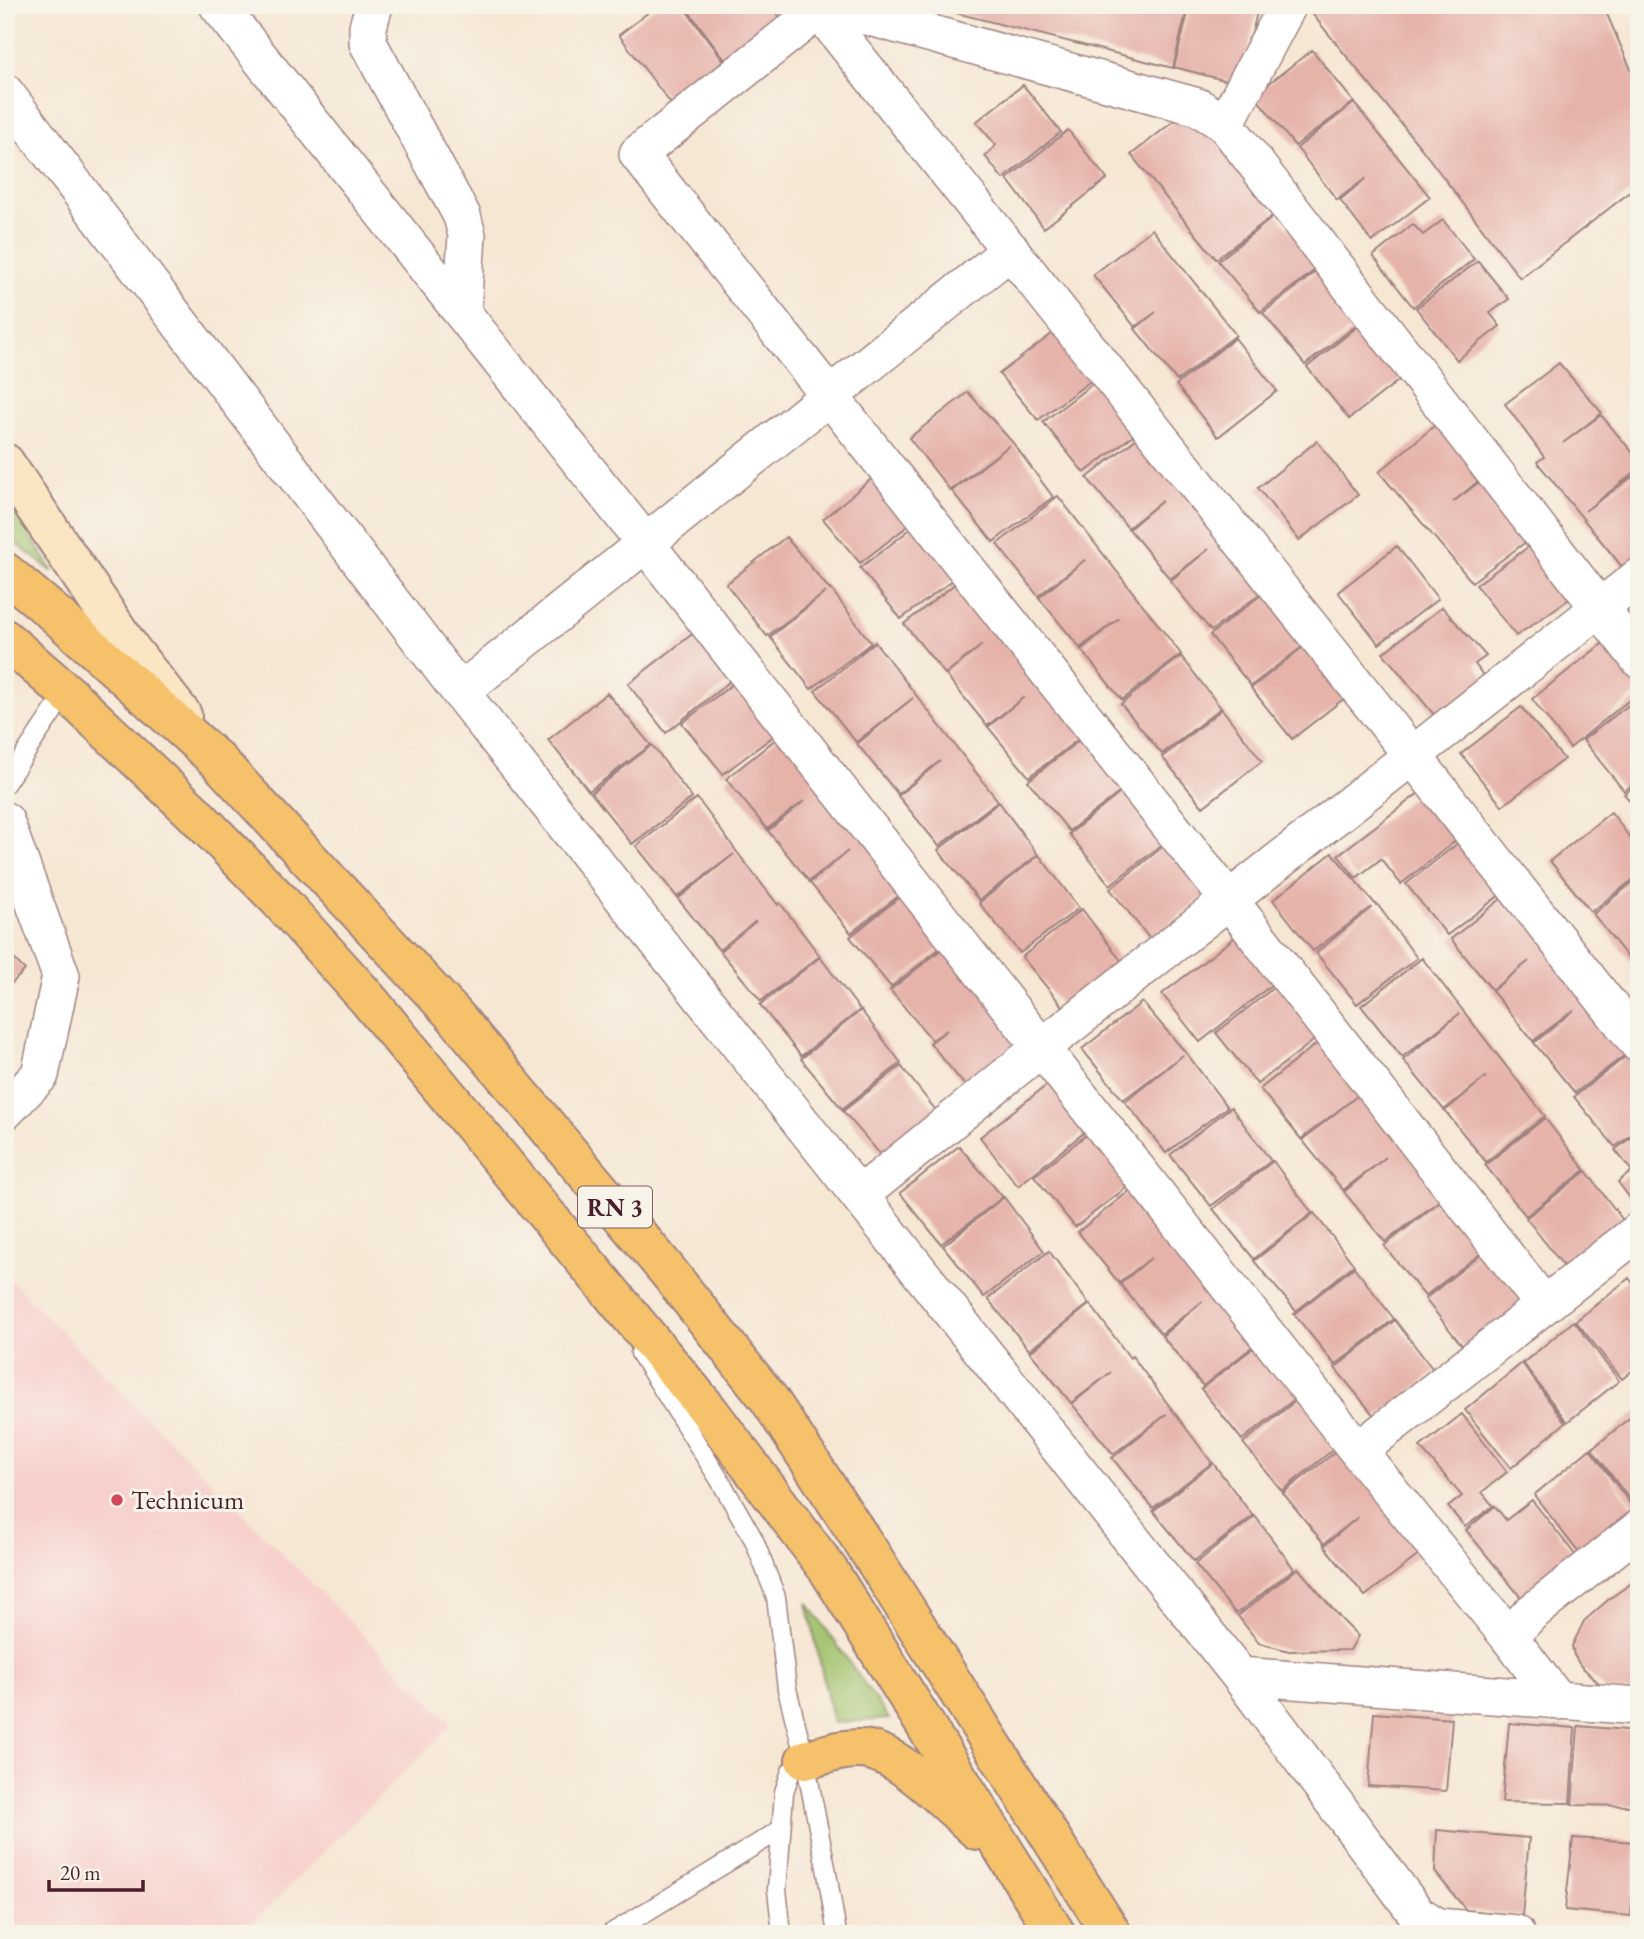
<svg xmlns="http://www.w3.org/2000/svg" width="1644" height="1939" viewBox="0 0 1644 1939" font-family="'EB Garamond',serif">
<rect width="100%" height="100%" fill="#f7f3e8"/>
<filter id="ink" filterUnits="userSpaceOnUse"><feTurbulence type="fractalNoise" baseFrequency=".0143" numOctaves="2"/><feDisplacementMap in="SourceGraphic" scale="14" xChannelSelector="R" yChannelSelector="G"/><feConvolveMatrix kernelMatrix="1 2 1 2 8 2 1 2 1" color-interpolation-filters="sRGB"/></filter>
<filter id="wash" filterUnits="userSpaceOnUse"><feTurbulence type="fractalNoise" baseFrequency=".00686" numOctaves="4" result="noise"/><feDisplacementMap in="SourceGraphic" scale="28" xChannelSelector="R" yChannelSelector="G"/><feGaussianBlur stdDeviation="1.57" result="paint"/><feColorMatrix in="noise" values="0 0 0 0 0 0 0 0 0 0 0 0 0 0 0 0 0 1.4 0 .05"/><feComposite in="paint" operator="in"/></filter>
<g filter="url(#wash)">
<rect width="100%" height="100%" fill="#f6e7d4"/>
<path fill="#f7d0cc" d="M 5,1275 L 452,1724 L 241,1934 L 5,1934 Z"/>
<path fill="#9fc16b" stroke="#74704b" stroke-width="2" d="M 5,494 L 53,572 L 5,535 Z
M 807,1602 L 889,1719 L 833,1723 Z"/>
<g id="blocks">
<path fill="#e6b3ab" d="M 658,5 L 682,5 L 727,65 L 671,104 L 619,35 Z
M 684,5 L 771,5 L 784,23 L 727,62 Z
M 925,5 L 1188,5 L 1173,68 Z
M 1190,5 L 1259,5 L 1239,84 L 1174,67 Z
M 1305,5 L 1603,5 L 1639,88 L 1639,185 L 1520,278 L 1421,148 Z
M 1312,50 L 1354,102 L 1295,146 L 1254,95 Z
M 1023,85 L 1061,132 L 1003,179 L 985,156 L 996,145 L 976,122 Z
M 1354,103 L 1430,197 L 1372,242 L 1340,200 L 1366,178 L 1337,200 L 1297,148 Z
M 1175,120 L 1189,123 L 1212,131 L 1275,214 L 1216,259 L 1131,155 Z
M 1068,130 L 1107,179 L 1044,228 L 1007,179 Z
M 1277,214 L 1319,267 L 1260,312 L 1218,261 Z
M 1443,220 L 1474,259 L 1413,307 L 1373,256 L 1413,224 L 1423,235 Z
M 1152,229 L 1236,335 L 1177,381 L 1135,329 L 1156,312 L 1135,327 L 1093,275 Z
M 1478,261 L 1509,299 L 1490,313 L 1500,326 L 1457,360 L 1416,308 Z
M 1323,266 L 1364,319 L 1305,365 L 1263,313 Z
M 1366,320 L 1408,373 L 1349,419 L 1307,367 Z
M 1065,324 L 1101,373 L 1038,420 L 999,374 Z
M 1235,338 L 1277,391 L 1218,437 L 1176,385 Z
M 1559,363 L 1602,413 L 1563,443 L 1601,415 L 1639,460 L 1639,469 L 1585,511 L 1639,472 L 1639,555 L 1623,568 L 1537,462 L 1544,457 L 1505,404 Z
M 1104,375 L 1144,427 L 1084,473 L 1043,422 Z
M 968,392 L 1013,443 L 1053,497 L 993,542 L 952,491 L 1010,445 L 950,490 L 909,438 Z
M 1439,422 L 1482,478 L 1453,502 L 1482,480 L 1531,538 L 1472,582 L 1379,472 Z
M 1147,430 L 1271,586 L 1211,631 L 1170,581 L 1209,549 L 1170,579 L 1129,529 L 1162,501 L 1128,528 L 1087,478 Z
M 1317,441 L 1358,495 L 1299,540 L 1258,488 Z
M 882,470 L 918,518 L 860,563 L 823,519 Z
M 1058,496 L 1181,654 L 1122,700 L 1081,650 L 1119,618 L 1080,648 L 1039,598 L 1086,559 L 1038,596 L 997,544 Z
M 921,521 L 962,573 L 901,619 L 860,568 Z
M 786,537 L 830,590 L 831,589 L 871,643 L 811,689 L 770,637 L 826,592 L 767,636 L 726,584 Z
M 1535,542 L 1575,595 L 1516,636 L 1476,585 Z
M 1397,546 L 1438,599 L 1379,644 L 1338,592 Z
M 965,576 L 1088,732 L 1029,777 L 988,727 L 1024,697 L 987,726 L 946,675 L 982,645 L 945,674 L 904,624 Z
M 1271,587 L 1311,640 L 1251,686 L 1210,635 Z
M 1442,607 L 1486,656 L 1475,664 L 1489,684 L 1440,722 L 1383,653 Z
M 704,625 L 739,674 L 666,733 L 628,684 Z
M 1312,640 L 1351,693 L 1292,739 L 1251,688 Z
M 1607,640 L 1639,682 L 1639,692 L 1570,748 L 1532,699 Z
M 875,642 L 998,801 L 939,846 L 898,796 L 940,761 L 898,794 L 857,744 L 913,698 L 856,742 L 815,691 Z
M 1181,656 L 1221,708 L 1162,754 L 1121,704 Z
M 743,676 L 783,729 L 723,774 L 682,723 Z
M 607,693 L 651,745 L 589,791 L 548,740 Z
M 1639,697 L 1639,780 L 1624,791 L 1583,740 Z
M 1521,707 L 1564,759 L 1502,806 L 1461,754 Z
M 1222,709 L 1262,761 L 1203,807 L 1162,757 Z
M 786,731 L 910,887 L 851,933 L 810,883 L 848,851 L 809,881 L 768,831 L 804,801 L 767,829 L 726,779 Z
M 1088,733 L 1128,786 L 1069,831 L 1028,781 Z
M 652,745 L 692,798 L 632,844 L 591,793 Z
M 1639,783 L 1639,811 L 1624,794 Z
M 1129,786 L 1169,839 L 1110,885 L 1069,834 Z
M 1428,786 L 1464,834 L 1401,884 L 1381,859 L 1356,878 L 1338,855 Z
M 697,798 L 737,852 L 778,905 L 780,903 L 820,956 L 761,1001 L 720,951 L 756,921 L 719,950 L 678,899 L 734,854 L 677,897 L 636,846 Z
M 999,802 L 1038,855 L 979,900 L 938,850 Z
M 1611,812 L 1639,850 L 1639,875 L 1591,912 L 1550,861 Z
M 1467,836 L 1508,889 L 1447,935 L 1406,884 Z
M 1170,841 L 1209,893 L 1150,939 L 1110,889 Z
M 1332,853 L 1376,905 L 1377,904 L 1417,958 L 1357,1004 L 1316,953 L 1372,907 L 1313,951 L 1273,900 Z
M 1039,855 L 1079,908 L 1020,953 L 979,903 Z
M 1639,877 L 1639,961 L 1634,965 L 1593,914 Z
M 910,889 L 949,941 L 891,987 L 850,937 Z
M 1511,891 L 1634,1048 L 1575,1093 L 1534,1043 L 1574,1010 L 1533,1041 L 1492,991 L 1529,961 L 1492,990 L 1451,939 Z
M 1082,909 L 1122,962 L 1063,1007 L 1022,957 Z
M 1238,935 L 1274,983 L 1200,1042 L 1162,994 Z
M 951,942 L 1030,1048 L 971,1093 L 930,1043 L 947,1030 L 932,1040 L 890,990 Z
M 5,950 L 25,970 L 5,990 Z
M 820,957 L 860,1010 L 801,1056 L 760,1005 Z
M 1422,958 L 1545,1116 L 1486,1162 L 1445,1111 L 1486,1077 L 1444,1110 L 1403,1060 L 1459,1014 L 1402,1057 L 1361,1006 Z
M 1277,985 L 1317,1038 L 1257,1084 L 1216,1033 Z
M 1142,1002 L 1187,1054 L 1227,1107 L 1166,1153 L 1125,1102 L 1183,1055 L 1123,1100 L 1082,1049 Z
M 861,1010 L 901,1063 L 842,1109 L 801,1059 Z
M 1320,1041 L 1444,1197 L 1385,1242 L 1344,1192 L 1386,1157 L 1343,1190 L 1302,1140 L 1357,1096 L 1301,1139 L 1260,1089 Z
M 1635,1049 L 1639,1054 L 1639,1129 L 1615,1147 L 1574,1097 Z
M 901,1066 L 938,1113 L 880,1154 L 843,1111 Z
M 1056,1078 L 1091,1127 L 1018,1186 L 980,1137 Z
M 1231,1107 L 1271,1161 L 1211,1206 L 1170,1155 Z
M 1545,1118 L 1585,1170 L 1526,1216 L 1485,1165 Z
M 1094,1129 L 1135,1181 L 1075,1227 L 1034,1176 Z
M 1639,1131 L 1639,1210 L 1618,1182 L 1632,1171 L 1615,1150 Z
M 959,1146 L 1003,1197 L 941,1244 L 900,1193 Z
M 1273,1161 L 1312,1213 L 1254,1259 L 1213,1209 Z
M 1586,1171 L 1625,1223 L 1566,1269 L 1526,1218 Z
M 1138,1184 L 1261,1340 L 1203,1386 L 1162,1336 L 1203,1301 L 1161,1334 L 1120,1284 L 1151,1258 L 1119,1283 L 1078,1232 Z
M 1004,1197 L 1044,1251 L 984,1297 L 943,1246 Z
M 1444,1198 L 1484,1251 L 1425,1296 L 1384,1246 Z
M 1314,1213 L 1354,1265 L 1296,1311 L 1254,1261 Z
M 1049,1251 L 1089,1304 L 1029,1350 L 988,1299 Z
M 1485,1251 L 1524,1304 L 1465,1349 L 1425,1299 Z
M 1354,1267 L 1394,1319 L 1335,1365 L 1294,1314 Z
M 1629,1278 L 1639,1292 L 1639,1365 L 1622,1379 L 1576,1321 Z
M 1090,1304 L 1130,1358 L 1132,1356 L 1212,1463 L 1153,1508 L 1112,1458 L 1167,1414 L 1113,1454 L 1072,1404 L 1111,1372 L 1071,1403 L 1030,1352 Z
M 1395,1320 L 1435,1372 L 1376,1418 L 1335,1368 Z
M 1574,1321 L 1619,1381 L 1567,1422 L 1523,1363 Z
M 1261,1342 L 1301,1394 L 1242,1440 L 1201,1389 Z
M 1522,1363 L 1565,1423 L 1511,1468 L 1465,1410 Z
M 1303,1395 L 1340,1444 L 1282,1491 L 1243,1443 Z
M 1639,1410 L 1639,1506 L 1636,1508 L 1592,1449 Z
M 1462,1414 L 1507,1472 L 1482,1492 L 1493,1506 L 1465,1527 L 1448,1507 L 1462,1496 L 1420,1447 Z
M 1344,1445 L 1424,1551 L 1365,1596 L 1324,1546 L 1358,1517 L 1324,1544 L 1283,1493 Z
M 1590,1449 L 1634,1509 L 1579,1553 L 1534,1495 Z
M 1213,1463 L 1253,1516 L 1194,1561 L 1153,1511 Z
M 1532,1500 L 1576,1556 L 1523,1600 L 1466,1530 L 1495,1506 L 1506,1520 Z
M 1255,1516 L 1294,1569 L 1236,1614 L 1195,1564 Z
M 1298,1568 L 1341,1619 L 1358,1636 L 1350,1650 L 1289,1651 L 1259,1643 L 1238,1616 Z
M 1639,1578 L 1639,1692 L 1606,1690 L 1580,1665 L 1574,1655 L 1572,1646 L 1584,1621 L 1609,1599 Z
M 1374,1713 L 1452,1719 L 1446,1791 L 1368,1786 Z
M 1509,1723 L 1575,1728 L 1570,1803 L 1502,1802 Z
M 1578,1726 L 1639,1731 L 1639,1806 L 1572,1805 Z
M 1437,1830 L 1529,1838 L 1522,1916 L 1466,1910 L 1435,1872 Z
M 1573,1838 L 1636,1842 L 1631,1916 L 1565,1910 Z
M 1637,1854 L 1639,1854 L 1639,1916 L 1632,1916 Z"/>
</g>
</g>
<g filter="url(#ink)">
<use href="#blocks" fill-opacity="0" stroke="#a08380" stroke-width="2"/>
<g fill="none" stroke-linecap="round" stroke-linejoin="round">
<defs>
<path id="lane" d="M 5,784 L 66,692
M 640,1353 L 721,1482 L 754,1540 L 776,1597 L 787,1689 L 805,1760 L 827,1873 L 837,1934
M 610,1934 L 780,1830
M 782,1934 L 777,1890 L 784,1792 L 791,1771 L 805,1760"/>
<path id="street" d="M 218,5 L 646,544 L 1358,1451 L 1509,1637 L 1558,1701
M 374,5 L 368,27 L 368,43 L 462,216 L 467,235 L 462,312
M 819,10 L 1412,755 L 1639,1044
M 5,93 L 460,692 L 1240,1676 L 1417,1914 L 1438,1927 L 1516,1934
M 1225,124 L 1288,5
M 460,692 L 1011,250
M 5,821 L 61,976 L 40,1075 L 5,1111
M 860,1195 L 1041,1048 L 1639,577
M 1544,1305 L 1229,900 L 638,154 L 819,10 L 837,8 L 1198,107 L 1225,124 L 1639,659
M 1358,1451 L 1639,1231
M 1509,1637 L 1530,1614 L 1639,1529
M 1240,1676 L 1639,1706"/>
<path id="secondary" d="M 5,463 L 131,650 L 182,715"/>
<path id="highway" d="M 5,572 L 55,614 L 218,761 L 455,1016 L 666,1269 L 769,1399 L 874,1559 L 1112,1934
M 5,639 L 66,692 L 193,812 L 279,900 L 367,998 L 709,1411 L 829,1571 L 1056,1934
M 805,1760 C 825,1755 847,1746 869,1750 C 905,1758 949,1806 977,1830"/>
</defs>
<use href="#lane" stroke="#a08380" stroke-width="21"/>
<use href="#street" stroke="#a08380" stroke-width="40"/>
<use href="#secondary" stroke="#a08380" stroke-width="42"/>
<use href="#highway" stroke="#a08380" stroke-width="42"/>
<use href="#lane" stroke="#fff" stroke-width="18"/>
<use href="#street" stroke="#fff" stroke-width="37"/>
<use href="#secondary" stroke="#fbe6c4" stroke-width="38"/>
<use href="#highway" stroke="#f5c16b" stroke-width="38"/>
</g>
</g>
<circle fill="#d1495b" stroke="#f7f3e8" stroke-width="2.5" cx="117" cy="1500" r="7"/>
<g text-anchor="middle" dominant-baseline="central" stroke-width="6" stroke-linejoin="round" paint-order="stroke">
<rect fill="#f7f3e8" stroke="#7e5f64" stroke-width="2" x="578" y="1186.5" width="74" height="41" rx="5"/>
<g font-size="24" font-weight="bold" fill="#4a1f2b">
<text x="615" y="1207">RN 3</text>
</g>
<g font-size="26" fill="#4a1f2b" stroke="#f7f3e8" text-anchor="start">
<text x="131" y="1500">Technicum</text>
</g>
</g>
<rect width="1644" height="1939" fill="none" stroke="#f7f3e8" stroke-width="28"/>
<path d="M49 1880v10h94v-10" fill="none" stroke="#4a1f2b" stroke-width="3.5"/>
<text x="60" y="1880" font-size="21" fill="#4a1f2b" stroke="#f7f3e8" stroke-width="5" paint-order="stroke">20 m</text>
</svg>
